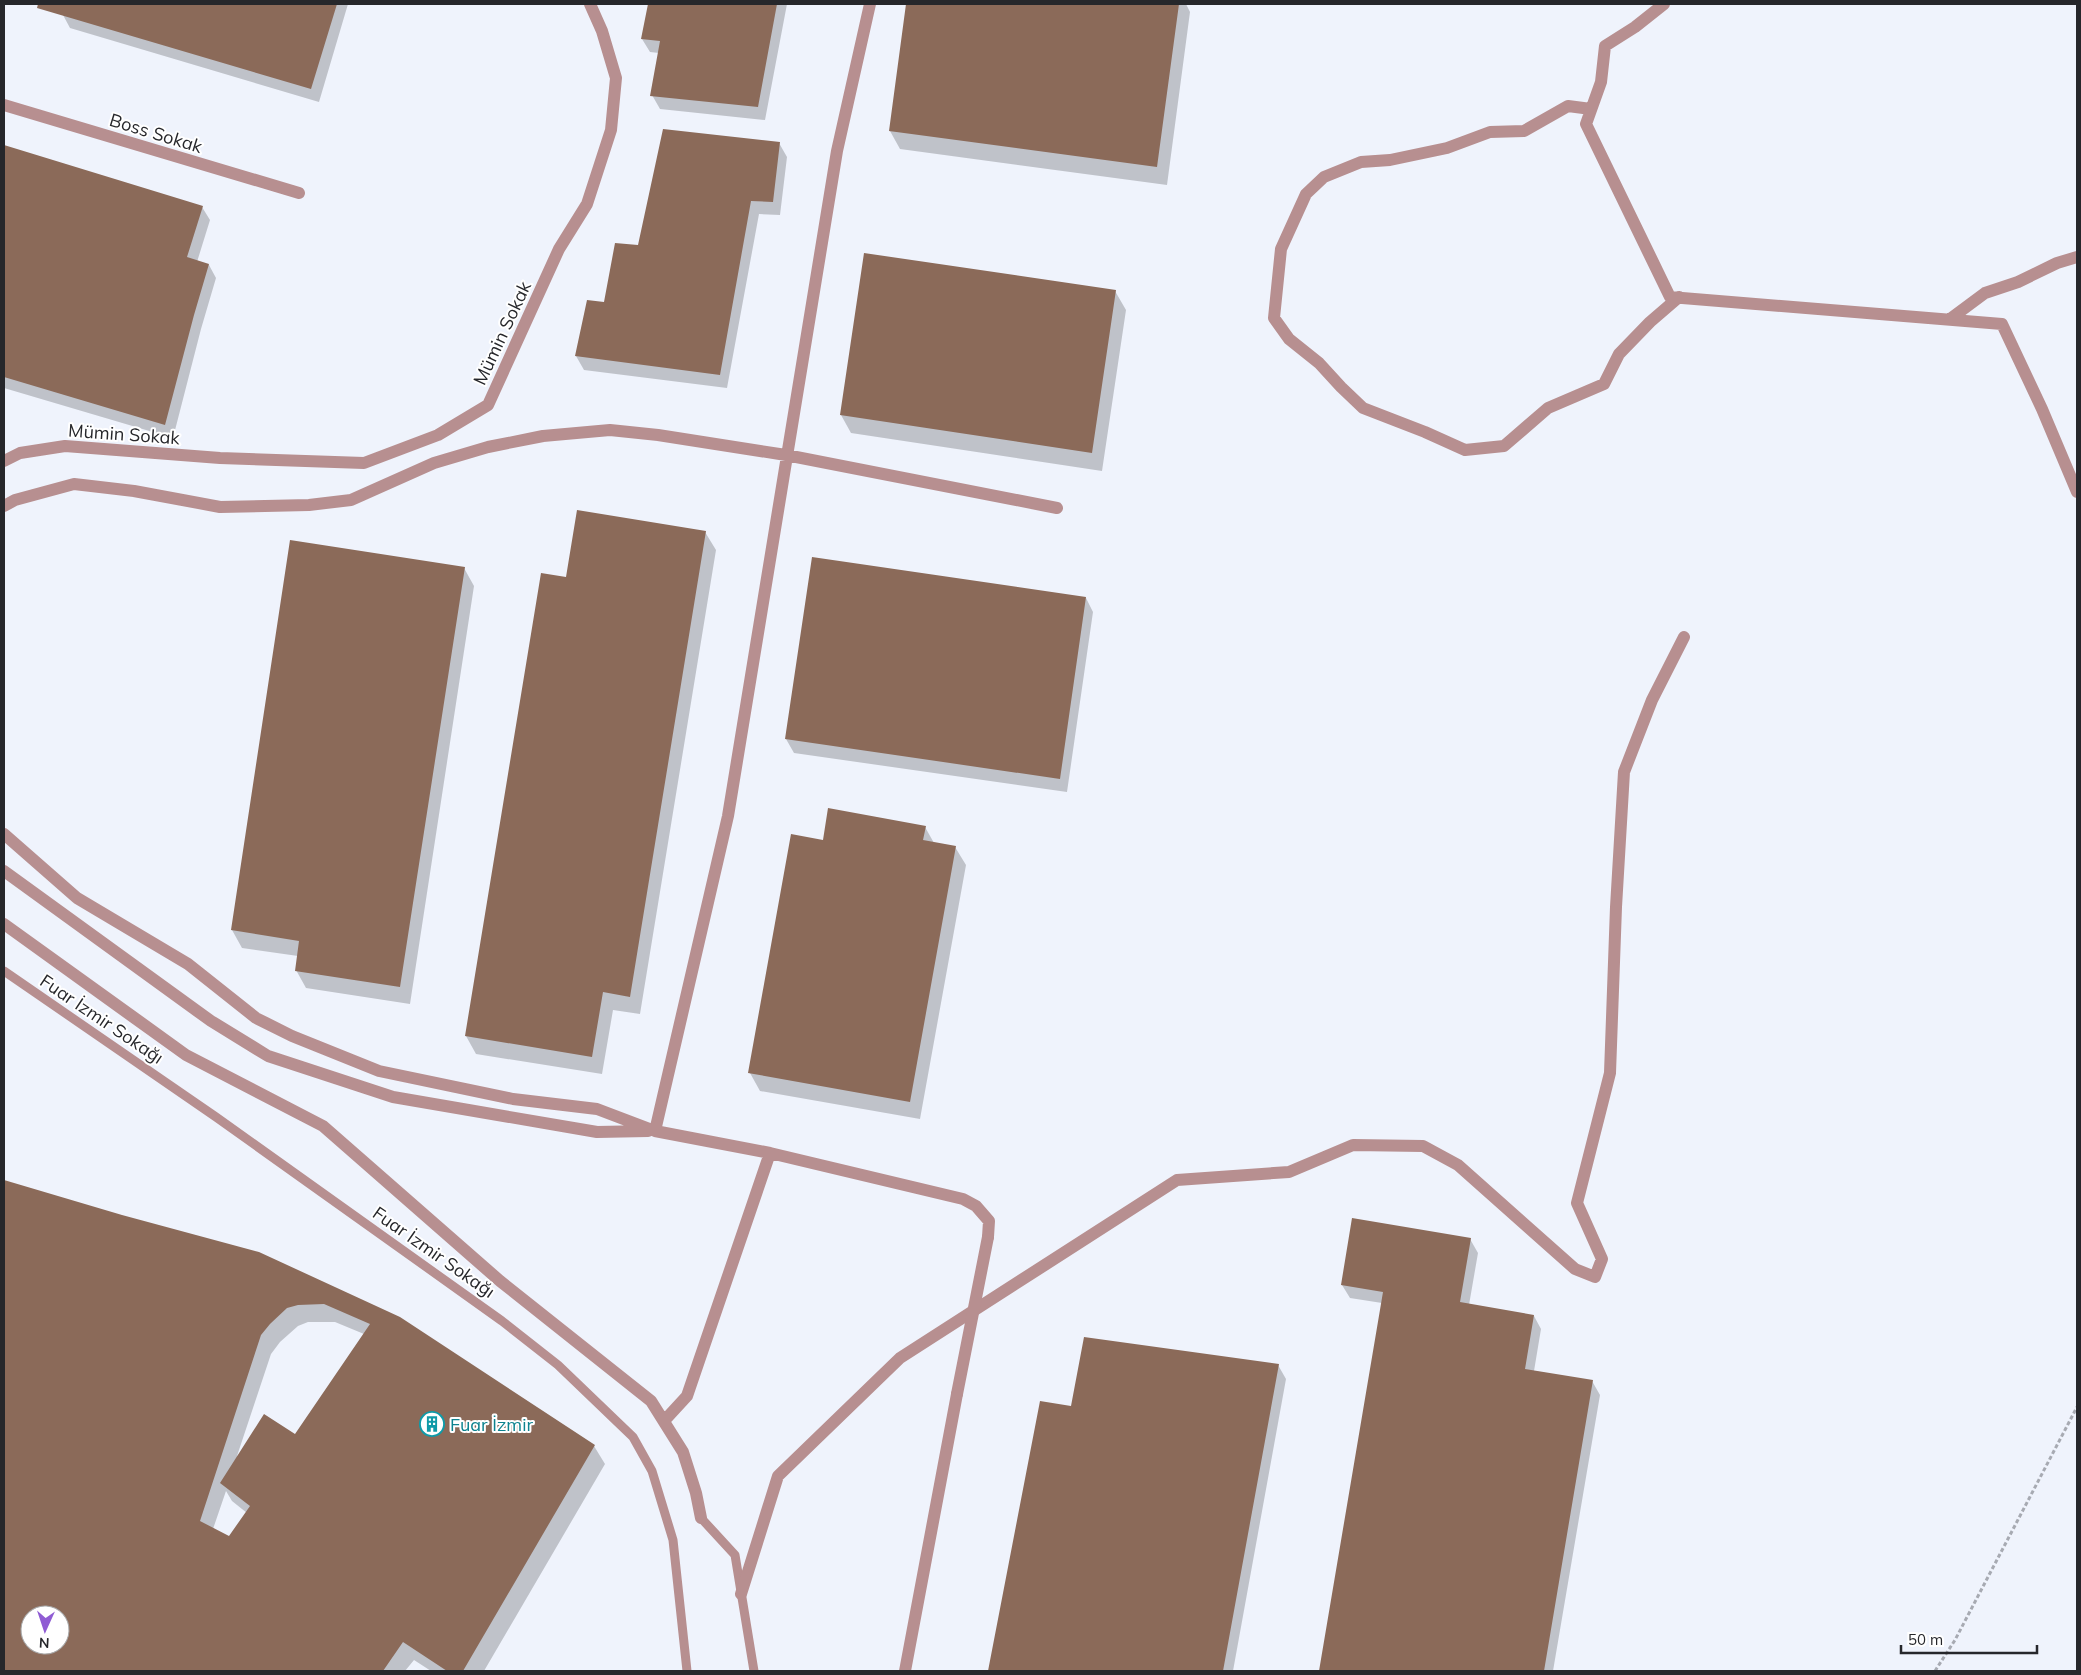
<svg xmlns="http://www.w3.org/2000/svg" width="2081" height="1675" viewBox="0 0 2081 1675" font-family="Mulish,sans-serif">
<rect width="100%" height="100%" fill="#eff3fc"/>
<path fill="#0003" fill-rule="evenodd" d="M 66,4 L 348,4 L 319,102 L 70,28 L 63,15 Z
M 650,4 L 787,4 L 765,120 L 660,109 L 652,95 L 659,53 L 650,52 L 642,39 Z
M 907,4 L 1186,4 L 1190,12 L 1167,185 L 900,149 L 890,131 Z
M 779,143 L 787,157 L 780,215 L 759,214 L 727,388 L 584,370 L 576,356 L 606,303 Z
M 4,146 L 202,207 L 210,220 L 197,262 L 209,265 L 216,278 L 201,329 L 173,438 L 4,388 Z
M 865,254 L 1115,291 L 1126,310 L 1102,471 L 851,433 L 841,415 Z
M 705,532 L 716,550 L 640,1014 L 613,1010 L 602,1074 L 476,1054 L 466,1036 L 567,578 Z
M 464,568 L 474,586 L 410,1004 L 306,988 L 296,970 L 298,956 L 242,948 L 232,930 Z
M 1086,598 L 1093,612 L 1067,792 L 794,753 L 786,739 Z
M 925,827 L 934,843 L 955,847 L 966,865 L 920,1119 L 760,1091 L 750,1073 L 824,841 Z
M 4,1182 L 121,1217 L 258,1253 L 594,1446 L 605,1464 L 484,1671 L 431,1671 L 414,1660 L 405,1671 L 4,1671 ZM 308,1322 L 335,1322 L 364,1334 L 296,1436 L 237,1456 L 271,1354 L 280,1342 L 298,1326 ZM 226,1491 L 232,1501 L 247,1513 L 230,1538 L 213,1529 ZM 30,1615 L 60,1615 L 60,1645 L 30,1645 Z
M 1470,1239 L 1478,1253 L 1469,1305 L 1534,1316 L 1541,1329 L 1534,1371 L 1592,1381 L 1600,1395 L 1553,1671 L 1320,1671 L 1382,1303 L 1350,1298 L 1342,1285 Z
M 1278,1365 L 1286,1379 L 1233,1671 L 989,1671 L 1041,1402 L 1072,1408 Z"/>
<path fill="#8b6a59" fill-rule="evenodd" d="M 38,4 L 337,4 L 311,89 L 37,8 Z
M 648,4 L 777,4 L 758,107 L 650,96 L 660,41 L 641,39 Z
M 906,4 L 1179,4 L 1157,167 L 889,131 Z
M 663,129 L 780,142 L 773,202 L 751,201 L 720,375 L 575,356 L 587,300 L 604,302 L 615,243 L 638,245 Z
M 4,145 L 203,206 L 187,257 L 209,264 L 194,315 L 165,425 L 4,377 Z
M 864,253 L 1116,290 L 1092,453 L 840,415 Z
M 577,510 L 706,531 L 630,997 L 603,992 L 592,1057 L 465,1036 L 541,573 L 566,577 Z
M 290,540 L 465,567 L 400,987 L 295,971 L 299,941 L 231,930 Z
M 812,557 L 1086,597 L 1060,779 L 785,739 Z
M 828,808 L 926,826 L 923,840 L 956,846 L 910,1102 L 748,1073 L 791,834 L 823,840 Z
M 4,1180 L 122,1215 L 259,1252 L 400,1317 L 595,1445 L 463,1671 L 447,1671 L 403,1642 L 383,1671 L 4,1671 ZM 324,1304 L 370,1324 L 295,1434 L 264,1414 L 220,1483 L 250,1506 L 229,1536 L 200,1521 L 261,1335 L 270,1324 L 287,1308 L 298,1305 ZM 30,1615 L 60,1615 L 60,1645 L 30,1645 Z
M 1352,1218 L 1471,1238 L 1460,1302 L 1534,1315 L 1525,1369 L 1593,1380 L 1544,1671 L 1319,1671 L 1383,1292 L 1341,1285 Z
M 1084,1337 L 1279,1364 L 1223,1671 L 988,1671 L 1040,1401 L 1071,1406 Z"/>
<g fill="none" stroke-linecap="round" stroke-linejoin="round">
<path stroke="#a7aab2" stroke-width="3" stroke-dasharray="4 2.5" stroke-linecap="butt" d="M 1935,1671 L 1955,1640 L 2077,1407"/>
<path stroke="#b78f90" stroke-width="9" d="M 4,971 L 216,1117 L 502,1321 L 558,1365 L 633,1437 L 652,1471 L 673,1540 L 687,1671
M 701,1518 L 735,1555 L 754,1671"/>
<path stroke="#b78f90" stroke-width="12" d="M 1664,4 L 1635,27 L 1605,46 L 1601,82 L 1586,124 L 1670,297 L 2002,324 L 2042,409 L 2077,492
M 4,105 L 299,193
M 1591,109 L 1568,106 L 1524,131 L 1490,132 L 1447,148 L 1390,160 L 1361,162 L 1324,177 L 1306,194 L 1281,249 L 1274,318 L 1289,339 L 1319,363 L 1341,387 L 1363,408 L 1425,432 L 1465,450 L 1504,446 L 1548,408 L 1604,384 L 1619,354 L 1650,322 L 1679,297
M 1950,319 L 1985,293 L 2018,282 L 2057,263 L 2077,257
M 4,461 L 20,453 L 65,446 L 220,458 L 364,463 L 438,435 L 488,405 L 559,249 L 587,204 L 611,130 L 616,78 L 602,31 L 590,4
M 4,506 L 15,500 L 74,484 L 134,491 L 220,507 L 309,505 L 351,500 L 434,463 L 488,447 L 543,436 L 610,430 L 658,435 L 786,455 L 1057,508
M 4,834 L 77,898 L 188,964 L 256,1018 L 292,1036 L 379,1071 L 513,1099 L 597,1109 L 655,1131 L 770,1153 L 963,1199 L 976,1206 L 989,1221 L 988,1237
M 4,871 L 211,1021 L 268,1056 L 393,1097 L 597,1132 L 648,1131
M 4,924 L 186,1055 L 323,1126 L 500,1281 L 651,1401 L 683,1452 L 696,1493 L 701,1518
M 655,1131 L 728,816 L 837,151 L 870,4
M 664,1421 L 687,1396 L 770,1153
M 741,1594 L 778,1476 L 900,1358 L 1177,1180 L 1289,1172 L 1353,1145 L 1423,1146 L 1458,1165 L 1575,1269 L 1595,1277 L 1602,1259 L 1577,1203 L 1610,1073 L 1616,907 L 1624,772 L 1652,700 L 1684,637
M 905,1671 L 957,1394"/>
<path stroke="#b78f90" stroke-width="12" d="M 957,1394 L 988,1237"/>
</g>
<defs>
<symbol id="building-ring" viewBox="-11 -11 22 22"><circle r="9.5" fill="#fff" stroke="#0f9aa8" stroke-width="1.5"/><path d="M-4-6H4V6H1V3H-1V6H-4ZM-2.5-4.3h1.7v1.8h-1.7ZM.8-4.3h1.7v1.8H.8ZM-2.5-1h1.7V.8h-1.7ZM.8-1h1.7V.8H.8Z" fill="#0f9aa8"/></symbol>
</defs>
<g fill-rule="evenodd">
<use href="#building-ring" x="418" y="1410" width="28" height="28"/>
</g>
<g text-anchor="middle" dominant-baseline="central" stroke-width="4" stroke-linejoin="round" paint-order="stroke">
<g font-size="18" fill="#26272b" stroke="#fff">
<text transform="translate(156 133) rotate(17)">Boss Sokak</text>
<text transform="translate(502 333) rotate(-65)">Mümin Sokak</text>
<text transform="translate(124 434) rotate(4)">Mümin Sokak</text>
<text transform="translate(102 1019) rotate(34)">Fuar İzmir Sokağı</text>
<text transform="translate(434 1252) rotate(35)">Fuar İzmir Sokağı</text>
</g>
<g font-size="18" fill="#0d838f" stroke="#fff" text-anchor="start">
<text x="450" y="1424">Fuar İzmir</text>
</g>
</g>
<rect width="2081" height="1675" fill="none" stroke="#26272b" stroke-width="10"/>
<g transform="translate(45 1630) rotate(183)"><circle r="24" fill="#ffffff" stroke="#a8a9aa"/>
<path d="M0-4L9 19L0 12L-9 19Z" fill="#905cd4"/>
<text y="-8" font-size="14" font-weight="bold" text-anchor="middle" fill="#26272b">N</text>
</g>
<path d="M1901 1645v8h136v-8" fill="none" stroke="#26272b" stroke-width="2.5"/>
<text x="1908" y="1645" font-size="15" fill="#26272b" stroke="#ffffff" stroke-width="4" paint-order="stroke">50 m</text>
</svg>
